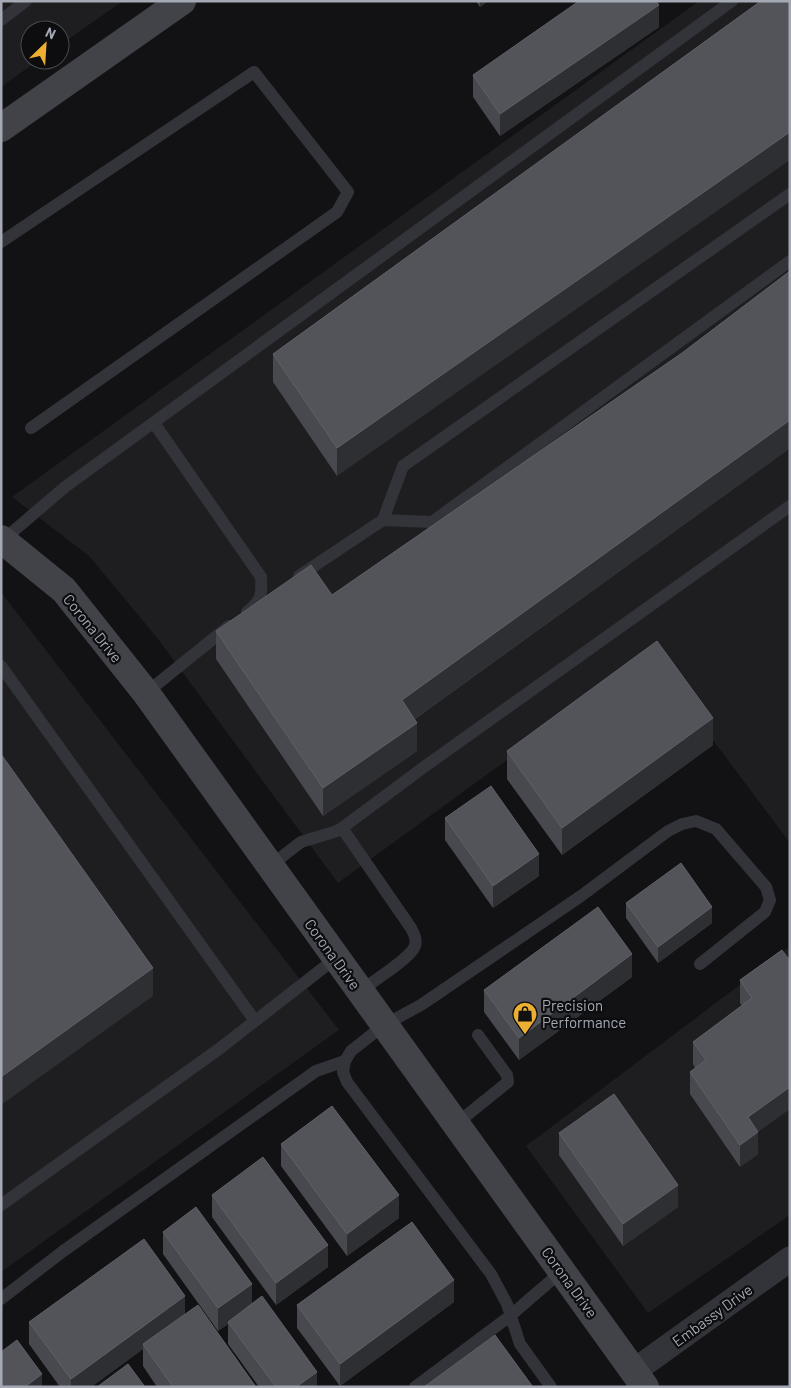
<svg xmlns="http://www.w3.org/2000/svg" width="791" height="1388" viewBox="0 0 791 1388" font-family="Barlow,sans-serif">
<rect width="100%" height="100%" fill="#121214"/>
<path fill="#1e1e21" d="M 1,1 L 123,1 L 60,45 L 60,30 L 30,30 L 30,60 L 39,60 L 1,87 Z
M 699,1 L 790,1 L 790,843 L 650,656 L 338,883 L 158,639 L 89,556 L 12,497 Z
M 1,592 L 339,1030 L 1,1272 Z
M 790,947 L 790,1215 L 648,1313 L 526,1146 Z"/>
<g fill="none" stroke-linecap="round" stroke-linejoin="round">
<path stroke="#333439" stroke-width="12" d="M 1,20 L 26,1
M 1,242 L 254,72 L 348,192 L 337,212 L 31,428
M 154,423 L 261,577 C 262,595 262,600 247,612
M 383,520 L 432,522 L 790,261
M 3,540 L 65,487 L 732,1
M 299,576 L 383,520 L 403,466 L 790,194
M 1,666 L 255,1021
M 146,693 L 229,626
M 342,828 L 411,928 C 414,934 417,939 415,946 C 410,959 372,982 360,991
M 270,866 L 301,842 L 337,831 L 342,828 L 424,767 L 790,506
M 456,1124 L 508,1082 L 507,1075 L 478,1035
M 1,1205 L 219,1049 L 336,958
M 1,1299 L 62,1252 L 316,1071 L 345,1061
M 415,1387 L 510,1316 L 562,1271
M 551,1387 L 520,1344 L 507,1304 L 491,1274 L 347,1082 L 343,1072 L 345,1061 L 351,1051 L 384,1025 L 421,1005 L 581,896 L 668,831 L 682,824 L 696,821 L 716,829 L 766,887 L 770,900 L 765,912 L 700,964"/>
<path stroke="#333439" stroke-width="25" d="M 634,1371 L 790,1259"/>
<path stroke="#414349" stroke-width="28" d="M 1,128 L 182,1
M 1,539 L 64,590 L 146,693 L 645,1387"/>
</g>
<path fill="#48494f" d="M 476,1 L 488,1 L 480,7 Z
M 761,1 L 337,476 L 273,382 L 273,354 Z
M 659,27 L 500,136 L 473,97 L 473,75 Z
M 790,271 L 790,448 L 415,719 L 417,751 L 323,816 L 216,659 L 216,631 L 332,595 L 682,353 Z
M 713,745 L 562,855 L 507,779 L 507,751 Z
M 445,818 L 539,876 L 493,908 L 445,840 Z
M 626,903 L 712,923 L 658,963 L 626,918 Z
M 782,950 L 758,1132 L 758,1154 L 740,1167 L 690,1094 L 690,1072 L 695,1068 L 693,1064 L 693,1042 L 742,1006 L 740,1003 L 740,980 Z
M 632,977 L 519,1060 L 484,1012 L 484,990 Z
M 559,1133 L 678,1207 L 623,1246 L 559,1155 Z
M 281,1144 L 399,1218 L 347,1256 L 281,1166 Z
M 212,1195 L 328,1267 L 276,1305 L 212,1217 Z
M 163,1232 L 252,1303 L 317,1387 L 259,1387 L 228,1344 L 228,1324 L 218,1331 L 163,1254 Z
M 454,1302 L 340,1386 L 297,1328 L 297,1305 Z
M 185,1314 L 256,1387 L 157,1387 L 143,1366 L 143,1349 L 91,1387 L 60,1387 L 29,1344 L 29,1322 Z"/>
<path fill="#2e2f33" d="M 480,1 L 488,1 L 480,7 Z
M 659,5 L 659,27 L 500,136 L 500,114 Z
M 790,132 L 790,160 L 337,476 L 337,448 Z
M 790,420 L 790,448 L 402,728 L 402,700 Z
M 713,718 L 713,745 L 562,855 L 562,828 Z
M 417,723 L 417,751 L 323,816 L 323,788 Z
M 539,854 L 539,876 L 493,908 L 493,886 Z
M 712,907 L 712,923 L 658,963 L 658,947 Z
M 632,954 L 632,977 L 519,1060 L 519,1038 Z
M 153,968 L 153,996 L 1,1105 L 1,1077 Z
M 790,1087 L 790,1109 L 758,1132 L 758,1154 L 740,1167 L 740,1145 L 748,1117 Z
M 678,1185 L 678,1207 L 623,1246 L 623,1224 Z
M 399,1195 L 399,1218 L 347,1256 L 347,1234 Z
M 328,1245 L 328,1267 L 276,1305 L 276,1283 Z
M 454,1280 L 454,1302 L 340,1386 L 340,1364 Z
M 252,1284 L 252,1306 L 228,1322 L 228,1324 L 218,1331 L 218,1308 Z
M 185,1296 L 185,1318 L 143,1344 L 143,1349 L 91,1387 L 71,1387 L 71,1379 Z
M 317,1372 L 317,1387 L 296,1387 Z
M 42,1374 L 42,1387 L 25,1387 Z"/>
<path fill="#52545a" stroke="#5f6168" d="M 579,1 L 656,1 L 659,5 L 500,114 L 473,75 Z
M 761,1 L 790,1 L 790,132 L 337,448 L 273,354 Z
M 790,271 L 790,420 L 402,700 L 417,723 L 323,788 L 216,631 L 311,565 L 332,595 L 682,353 Z
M 657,641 L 713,718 L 562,828 L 507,751 Z
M 1,754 L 153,968 L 1,1077 Z
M 491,786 L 539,854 L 493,886 L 445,818 Z
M 681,863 L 712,907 L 658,947 L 626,903 Z
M 598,907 L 632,954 L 519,1038 L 484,990 Z
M 782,950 L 790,961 L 790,1087 L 748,1117 L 758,1132 L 740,1145 L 690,1072 L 706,1060 L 693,1042 L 752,998 L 740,980 Z
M 614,1094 L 678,1185 L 623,1224 L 559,1133 Z
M 332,1106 L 399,1195 L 347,1234 L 281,1144 Z
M 263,1157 L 328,1245 L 276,1283 L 212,1195 Z
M 196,1207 L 252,1284 L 218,1308 L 163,1232 Z
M 412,1222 L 454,1280 L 340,1364 L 297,1305 Z
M 144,1239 L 185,1296 L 71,1379 L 29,1322 Z
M 262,1296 L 317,1372 L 296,1387 L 276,1387 L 228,1322 Z
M 198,1305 L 256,1387 L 173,1387 L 143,1344 Z
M 495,1335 L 533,1387 L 424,1387 Z
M 17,1340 L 42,1374 L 25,1387 L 1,1387 L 1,1352 Z
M 128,1364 L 145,1387 L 97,1387 Z"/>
<defs>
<symbol id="shop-pin" viewBox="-11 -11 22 30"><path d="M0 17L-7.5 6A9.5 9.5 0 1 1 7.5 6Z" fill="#edaf31" stroke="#0d0d0f"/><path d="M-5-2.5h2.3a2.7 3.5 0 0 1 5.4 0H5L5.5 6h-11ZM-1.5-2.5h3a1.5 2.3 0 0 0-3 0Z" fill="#111"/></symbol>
</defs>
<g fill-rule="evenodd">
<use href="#shop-pin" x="511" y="1000" width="28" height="38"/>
</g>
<g text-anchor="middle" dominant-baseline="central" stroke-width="4.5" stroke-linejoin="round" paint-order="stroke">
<g font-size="15" fill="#a4a9b4" stroke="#0d0d0f">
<text transform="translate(93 628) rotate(51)">Corona Drive</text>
<text transform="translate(333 954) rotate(54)">Corona Drive</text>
<text transform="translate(570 1282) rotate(54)">Corona Drive</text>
<text transform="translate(712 1315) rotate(-36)">Embassy Drive</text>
</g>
<g font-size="15" fill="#a4a9b4" stroke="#0d0d0f" text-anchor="start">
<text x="542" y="1005">Precision<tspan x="542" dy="17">Performance</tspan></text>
</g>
</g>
<rect width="791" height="1388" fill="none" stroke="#a4a9b4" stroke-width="5"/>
<g transform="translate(45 45) rotate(25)"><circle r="24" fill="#0d0d0f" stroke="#494b51"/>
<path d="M0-4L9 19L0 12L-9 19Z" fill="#edaf31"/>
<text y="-8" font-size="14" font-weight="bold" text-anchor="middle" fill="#a4a9b4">N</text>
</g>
</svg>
